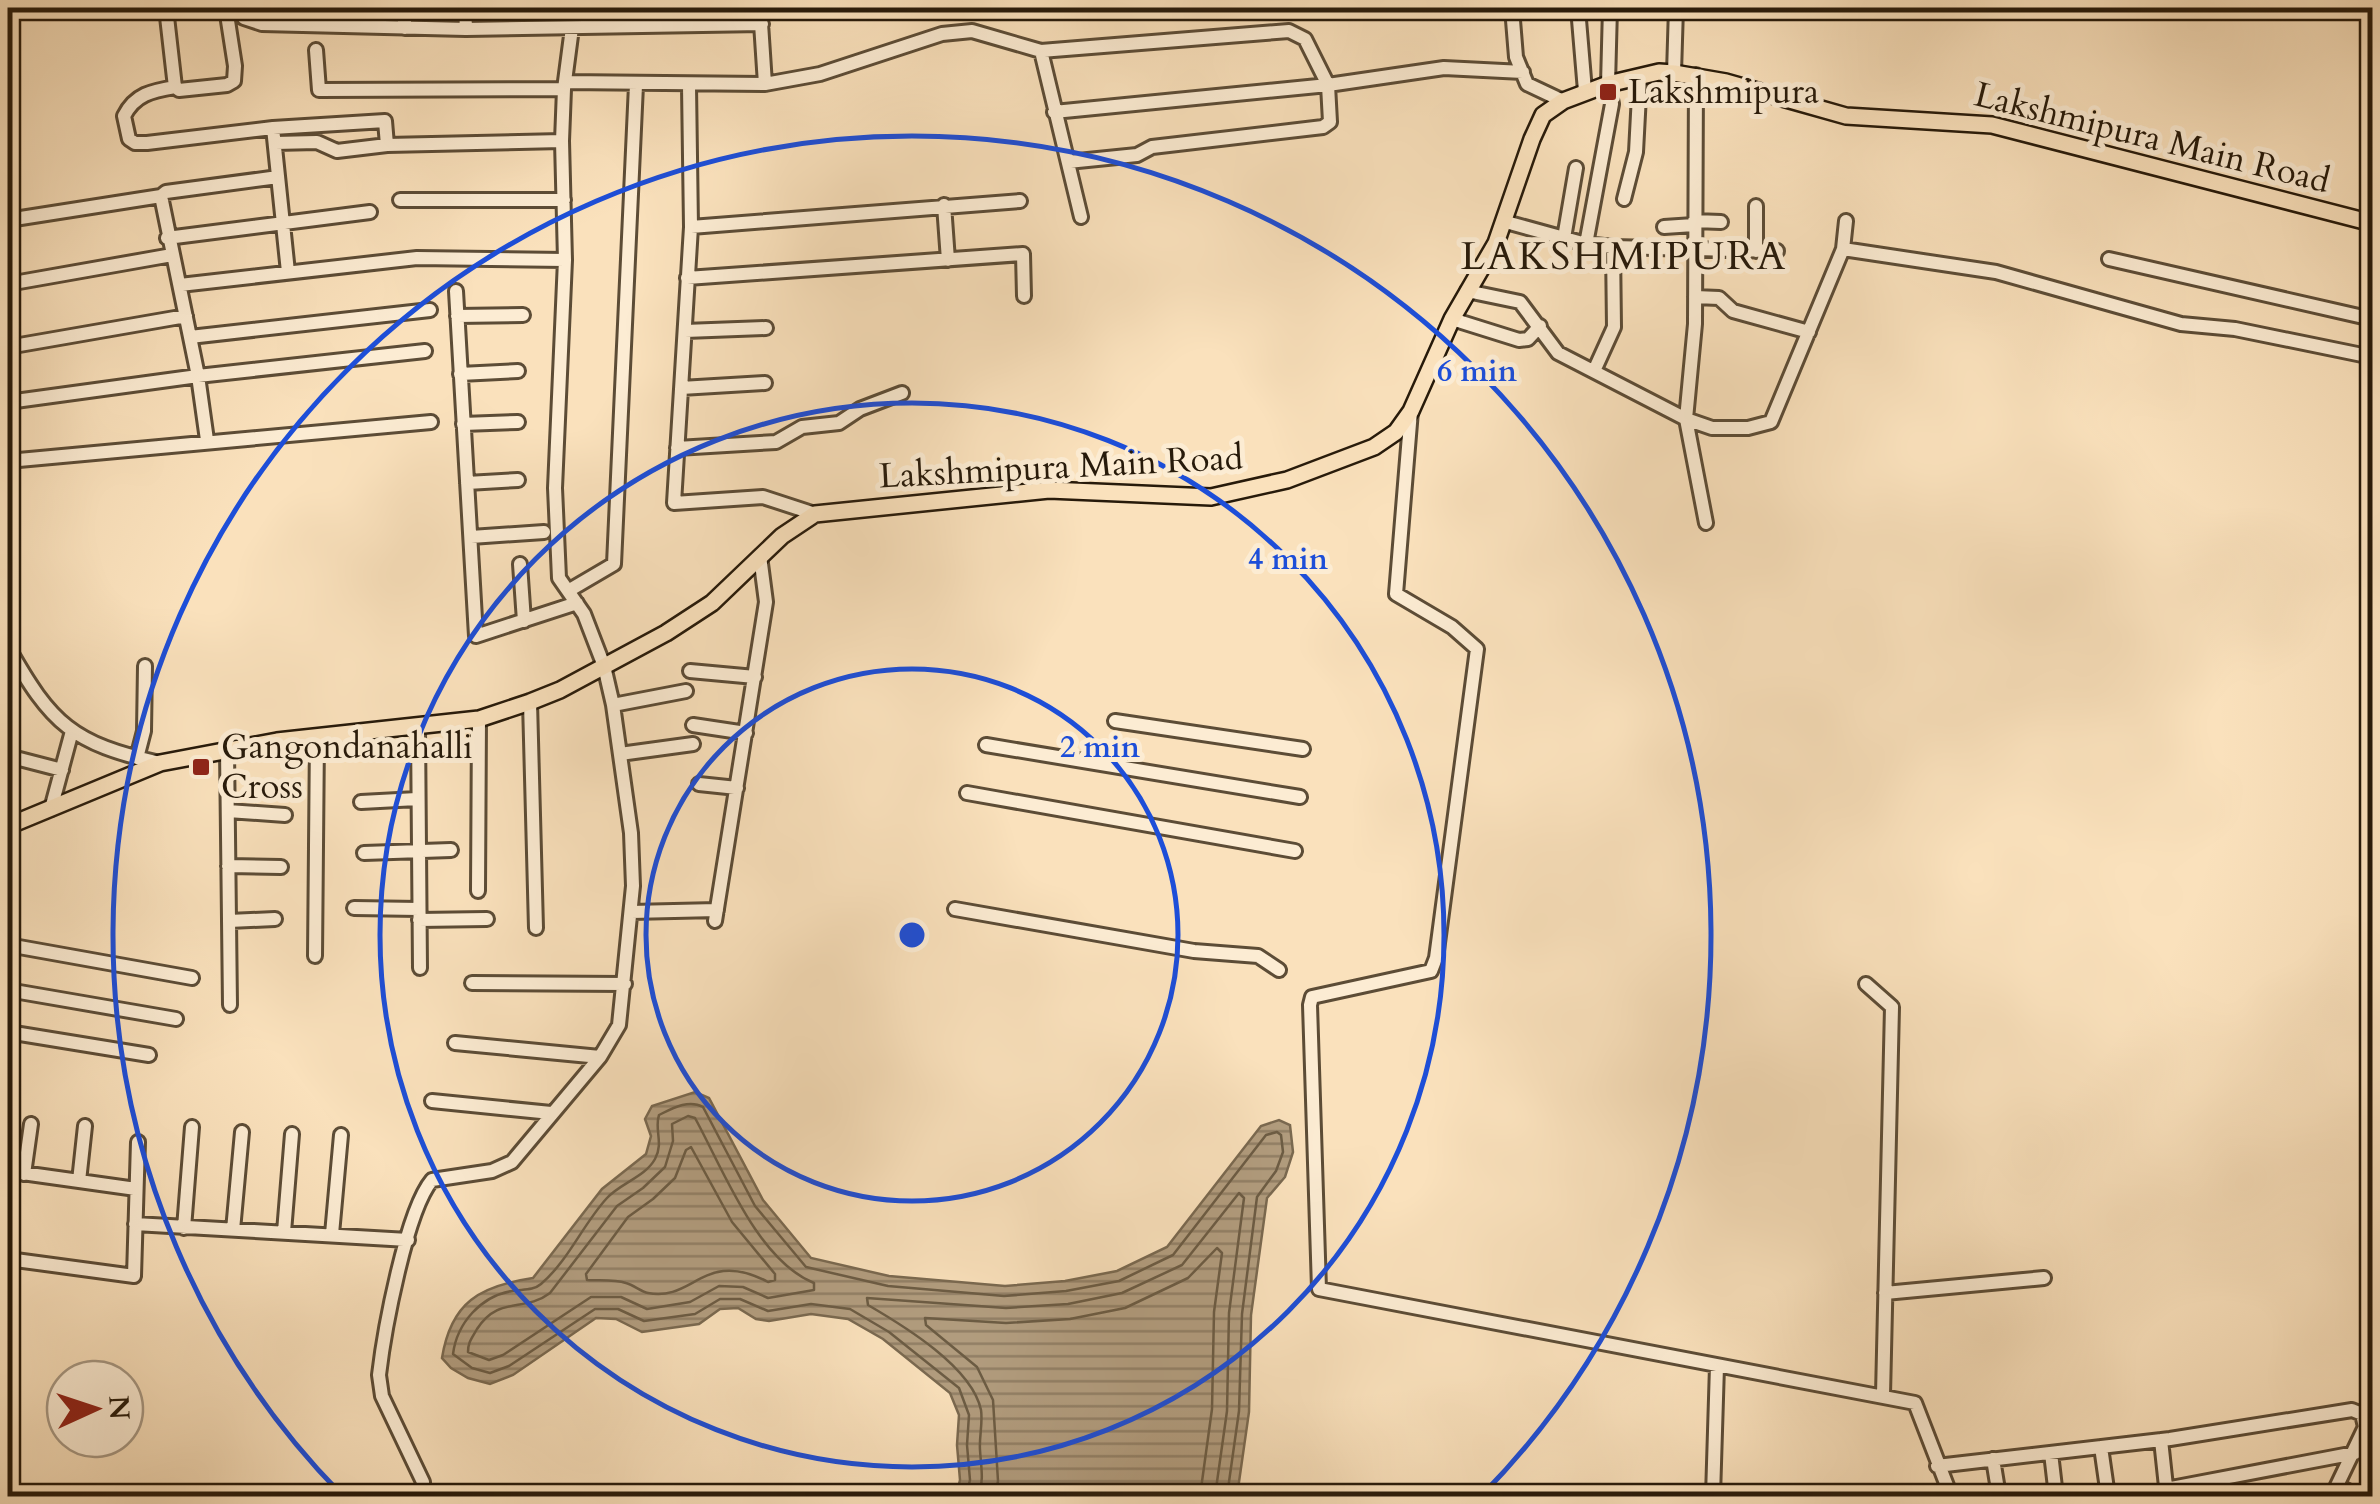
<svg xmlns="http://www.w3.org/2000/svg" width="2380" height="1504" viewBox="0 0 2380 1504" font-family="Cardo,serif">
<defs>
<pattern id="water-rules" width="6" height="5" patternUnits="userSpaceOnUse" patternTransform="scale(2.5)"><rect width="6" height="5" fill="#b29d7f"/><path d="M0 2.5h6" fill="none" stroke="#917f66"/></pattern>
</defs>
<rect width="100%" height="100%" fill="#fae1bc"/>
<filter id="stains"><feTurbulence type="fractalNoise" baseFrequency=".002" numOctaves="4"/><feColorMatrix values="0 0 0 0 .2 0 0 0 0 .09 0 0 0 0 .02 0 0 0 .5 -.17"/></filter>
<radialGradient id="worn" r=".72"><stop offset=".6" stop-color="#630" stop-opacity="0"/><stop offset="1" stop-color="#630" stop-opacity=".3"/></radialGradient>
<path fill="url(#water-rules)" stroke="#7a6950" stroke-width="2.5" d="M 695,1092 L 709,1098 L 763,1200 L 811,1258 L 889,1276 L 1005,1286 L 1065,1281 L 1117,1271 L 1167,1247 L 1261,1126 L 1279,1120 L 1290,1125 L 1293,1152 L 1285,1177 L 1267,1198 L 1251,1315 L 1249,1412 L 1237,1496 L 956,1496 L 960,1480 L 957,1445 L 959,1415 L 950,1393 L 883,1339 L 848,1319 L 811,1314 L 769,1321 L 756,1319 L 738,1308 L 720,1309 L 699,1324 L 642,1332 L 616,1319 L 596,1318 L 513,1375 L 490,1384 L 468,1378 L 451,1368 L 442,1358 C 451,1302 480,1286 533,1278 L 602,1189 L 646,1154 L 651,1136 L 645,1119 L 652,1106 Z"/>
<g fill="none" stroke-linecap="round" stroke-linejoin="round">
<path stroke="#6c5c44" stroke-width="2.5" d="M 688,1116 L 695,1118 C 723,1169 757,1260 814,1283 L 814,1290 L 768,1298 L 743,1287 L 719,1286 L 690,1302 L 647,1309 L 621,1297 L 591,1297 L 503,1355 L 489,1360 L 468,1352 C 468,1342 472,1338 477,1329 C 499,1295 524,1313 550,1293 L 617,1206 L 643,1188 L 665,1167 L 673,1141 L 672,1124 Z
M 691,1147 L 732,1222 L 775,1274 L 775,1280 L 768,1282 C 704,1248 694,1302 648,1293 C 641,1292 634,1285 626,1283 C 614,1279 599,1281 587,1280 L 586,1274 L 628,1217 L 653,1199 L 675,1178 L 686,1150 Z
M 966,1496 L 970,1480 L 967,1445 L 969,1415 L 959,1388 L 889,1332 L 850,1309 L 811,1304 L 768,1311 L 740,1299 L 720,1299 L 695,1314 L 644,1321 L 618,1309 L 595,1309 L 509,1366 L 490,1373 L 472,1368 L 453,1354 C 457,1323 481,1296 512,1291 C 522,1289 533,1291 541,1284 C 569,1260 583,1224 607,1198 C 621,1183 645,1177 655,1159 C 664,1143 654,1129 659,1115 C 673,1108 689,1099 703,1107 L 755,1206 L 806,1267 L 888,1286 L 1004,1296 L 1066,1291 L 1119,1281 L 1173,1255 L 1266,1135 L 1277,1132 L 1281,1135 L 1283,1152 L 1276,1171 L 1257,1197 L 1242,1314 L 1239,1411 L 1227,1496
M 979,1496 C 984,1480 981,1466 980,1450 C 979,1437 983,1423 981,1410 C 972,1367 904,1326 868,1305 L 867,1298 L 1006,1308 L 1068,1304 L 1122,1293 L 1182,1265 L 1239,1193 L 1244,1198 L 1229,1313 L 1227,1411 L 1215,1496
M 995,1496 L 998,1481 L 993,1400 L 977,1367 L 926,1325 L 925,1318 L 1006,1323 L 1070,1319 L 1125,1308 L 1188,1278 L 1217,1248 L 1222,1253 L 1214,1312 L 1212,1409 L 1200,1496"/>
<defs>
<path id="minor" d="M 166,8 L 175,87 L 179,90 L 227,85 L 234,81 L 235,66 L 226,8
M 243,8 L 244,18 L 262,24 L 466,29 L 762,24
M 404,8 L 405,28
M 465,8 L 466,29
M 760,8 L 765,84 L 820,74 L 942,34 L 972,31 L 1041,51 L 1289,31 L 1305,39 L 1328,85 L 1444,68 L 1523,72
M 1512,8 L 1516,57 L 1527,84 L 1563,101
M 1578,8 L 1585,91
M 345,26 L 345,8
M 316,50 L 319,90 L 564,89
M 1041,51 L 1081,217
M 1674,73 L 1676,8
M 1696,75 L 1695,324 L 1686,419 L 1706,523
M 565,82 L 765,84
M 689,86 L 691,227 L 674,503 L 763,497 L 815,514
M 175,87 C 152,91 135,94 124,116 L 129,139 L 135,143 L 147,143 L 273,128
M 1054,112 L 1328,85 L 1330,122 L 1323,127 L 1152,147 L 1137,155 L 1068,162
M 275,143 L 317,142 L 337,151 L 387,145
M 1624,199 L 1636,152 L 1640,76
M 400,200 L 564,200
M 944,205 L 948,260
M 1756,206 L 1756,251
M 8,220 L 161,196
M 1694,221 L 1721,222
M 1506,222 L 1586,244 L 1613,247 L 1777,251
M 691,227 L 1020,201
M 1664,227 L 1694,225
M 167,238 L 370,212
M 1564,238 L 1576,168
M 1586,244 L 1612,104 L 1608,84 L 1610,8
M 1843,249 L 1996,272 L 2181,324 L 2235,329 L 2372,357
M 2109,259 L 2372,319
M 288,272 L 273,128 L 385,121 L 387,145 L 562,141
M 687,278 L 1023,254 L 1024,296
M 8,284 L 172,255
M 180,285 L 417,258 L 565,260
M 456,291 L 476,636 L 577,603
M 1467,291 L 1520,302 L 1558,353 L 1686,419 L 1712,428 L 1748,428 L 1771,422 L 1843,249 L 1846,221
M 1695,297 L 1719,298 L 1733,311 L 1809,332
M 457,316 L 523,315
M 1452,319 L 1519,340 L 1528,339 L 1540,326
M 685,331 L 766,328
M 190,337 L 430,310
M 8,347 L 186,316
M 1594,371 L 1614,327 L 1613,247
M 460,374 L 518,371
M 681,388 L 765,383
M 8,402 L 198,376 L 425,351
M 1411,411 L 1396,594 L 1452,627 L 1477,649 L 1436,958 L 1431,971 L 1312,997 L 1310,1005 L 1319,1289 L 1915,1403 L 1951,1496
M 463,424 L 518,422
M 207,440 L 198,376 L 161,196 L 166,192 L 278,177
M 677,448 L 776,442 L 802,427 L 839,423 L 860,409 L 902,393
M 8,461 L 431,422
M 467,483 L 518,480
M 471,537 L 544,532
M 520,564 L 524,621
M 568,591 L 614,564 L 636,85
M 8,647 C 51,724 73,744 160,763
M 690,671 L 755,677
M 530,702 L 536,928
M 613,705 L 686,691
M 1115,721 L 1303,749
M 693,725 L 746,733
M 418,728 L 420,968
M 8,729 L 9,725
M 986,745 L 1300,797
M 227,750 L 230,1005
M 620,754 L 693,744
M 8,756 L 62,770
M 137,758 L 144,731 L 145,666
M 699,784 L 737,788
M 967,793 L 1295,851
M 361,802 L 417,799
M 51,809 L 72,731
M 228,811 L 285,815
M 364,853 L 451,850
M 228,866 L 281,867
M 478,891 L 479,719
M 354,908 L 419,909
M 955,909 L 1194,951 L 1258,956 L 1279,970
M 631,912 L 717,910
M 419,920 L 487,919
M 229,921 L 275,919
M 715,921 L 766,602 L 760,556
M 8,945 L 192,978
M 315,956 L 317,736
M 472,983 L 625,984
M 1866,984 L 1892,1007 L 1883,1395
M 8,990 L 176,1019
M 8,1032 L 149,1055
M 455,1043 L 600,1057
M 432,1101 L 551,1113
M 8,1171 L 136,1189
M 24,1174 L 31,1124
M 79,1181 L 85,1126
M 135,1224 L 408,1240
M 184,1228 L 192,1127
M 233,1230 L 242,1132
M 284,1232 L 292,1134
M 332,1234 L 341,1135
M 8,1259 L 134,1276 L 138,1142
M 1885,1293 L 2044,1278
M 2161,1440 L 2167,1496
M 2101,1447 L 2108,1496
M 2051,1453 L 2056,1496
M 1993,1459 L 1999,1496
M 1937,1466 L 2170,1439 L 2352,1410 L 2362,1414 L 2365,1427 L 2332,1496
M 2338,1486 L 2354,1494 L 2372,1489
M 2166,1489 L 2355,1453
M 423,1496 L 423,1482 L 382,1396 L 379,1375 C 384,1332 406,1211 432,1180 L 492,1171 L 512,1162 L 600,1057 L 619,1025 L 633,886 L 631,833 L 613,705 L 604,666 L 584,614 L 559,578 L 555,488 L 565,260 L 562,141 L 564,89 L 572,28
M 1713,1496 L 1717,1366"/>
<path id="major" d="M 8,826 L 160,763 L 277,741 L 479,719 L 530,702 L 560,690 L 666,633 L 712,603 L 782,536 L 815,514 L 1049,490 L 1211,497 L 1287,480 L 1374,447 L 1396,432 L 1411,411 L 1452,319 L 1496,243 L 1532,139 L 1543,115 L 1563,101 L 1608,84 L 1659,72 L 1674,73 L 1726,82 L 1846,116 L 1992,125 L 2372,223"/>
</defs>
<use href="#minor" stroke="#5c4c36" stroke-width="18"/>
<use href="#major" stroke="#271a0a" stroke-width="20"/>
<use href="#minor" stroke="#fcecd3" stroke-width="12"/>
<use href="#major" stroke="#fae1bc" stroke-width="15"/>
</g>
<g fill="none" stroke="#1d4ed8" stroke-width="5">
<circle cx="912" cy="935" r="266"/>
<circle cx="912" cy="935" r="532"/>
<path d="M342 1495A799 799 0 1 1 1482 1495"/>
</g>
<g fill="#8f2418" stroke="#fcecd3" stroke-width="4">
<rect x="1598" y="82" width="20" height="20" rx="5"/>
<rect x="191" y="757" width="20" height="20" rx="5"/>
</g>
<g text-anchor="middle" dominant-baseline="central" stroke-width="10" stroke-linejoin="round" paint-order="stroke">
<g font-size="35" fill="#271a0a" stroke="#fcecd3" text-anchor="start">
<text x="1628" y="92">Lakshmipura</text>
<text x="221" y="747">Gangondanahalli<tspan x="221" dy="40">Cross</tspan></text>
</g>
<g font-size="35" fill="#271a0a" stroke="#fcecd3">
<text transform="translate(2152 138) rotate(14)">Lakshmipura Main Road</text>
<text transform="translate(1061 467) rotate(-3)">Lakshmipura Main Road</text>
</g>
<g font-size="40" letter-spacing="2.5" fill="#271a0a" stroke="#fcecd3">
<text x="1624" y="256">LAKSHMIPURA</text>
</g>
</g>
<circle cx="912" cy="935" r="15" fill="#1d4ed8" stroke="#fcecd3" stroke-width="5"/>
<g font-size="30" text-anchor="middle" font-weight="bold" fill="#1d4ed8" stroke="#fcecd3" stroke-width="10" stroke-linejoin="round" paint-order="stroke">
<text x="1477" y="381">6 min</text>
<text x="1288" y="569">4 min</text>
<text x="1100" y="757">2 min</text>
</g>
<rect width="2380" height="1504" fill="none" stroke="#fae1bc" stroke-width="40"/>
<rect x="10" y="10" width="2360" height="1484" fill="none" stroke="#271a0a" stroke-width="5"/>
<rect x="20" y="20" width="2340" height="1464" fill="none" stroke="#271a0a" stroke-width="2.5"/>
<g transform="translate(95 1409) rotate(87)"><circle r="48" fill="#fcecd3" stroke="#a79883" stroke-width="2.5"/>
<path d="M0-8L18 38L0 25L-18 38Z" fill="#8f2418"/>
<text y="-15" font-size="28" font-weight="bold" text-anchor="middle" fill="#271a0a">N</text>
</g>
<rect width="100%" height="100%" filter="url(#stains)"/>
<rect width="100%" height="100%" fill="url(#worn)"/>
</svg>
